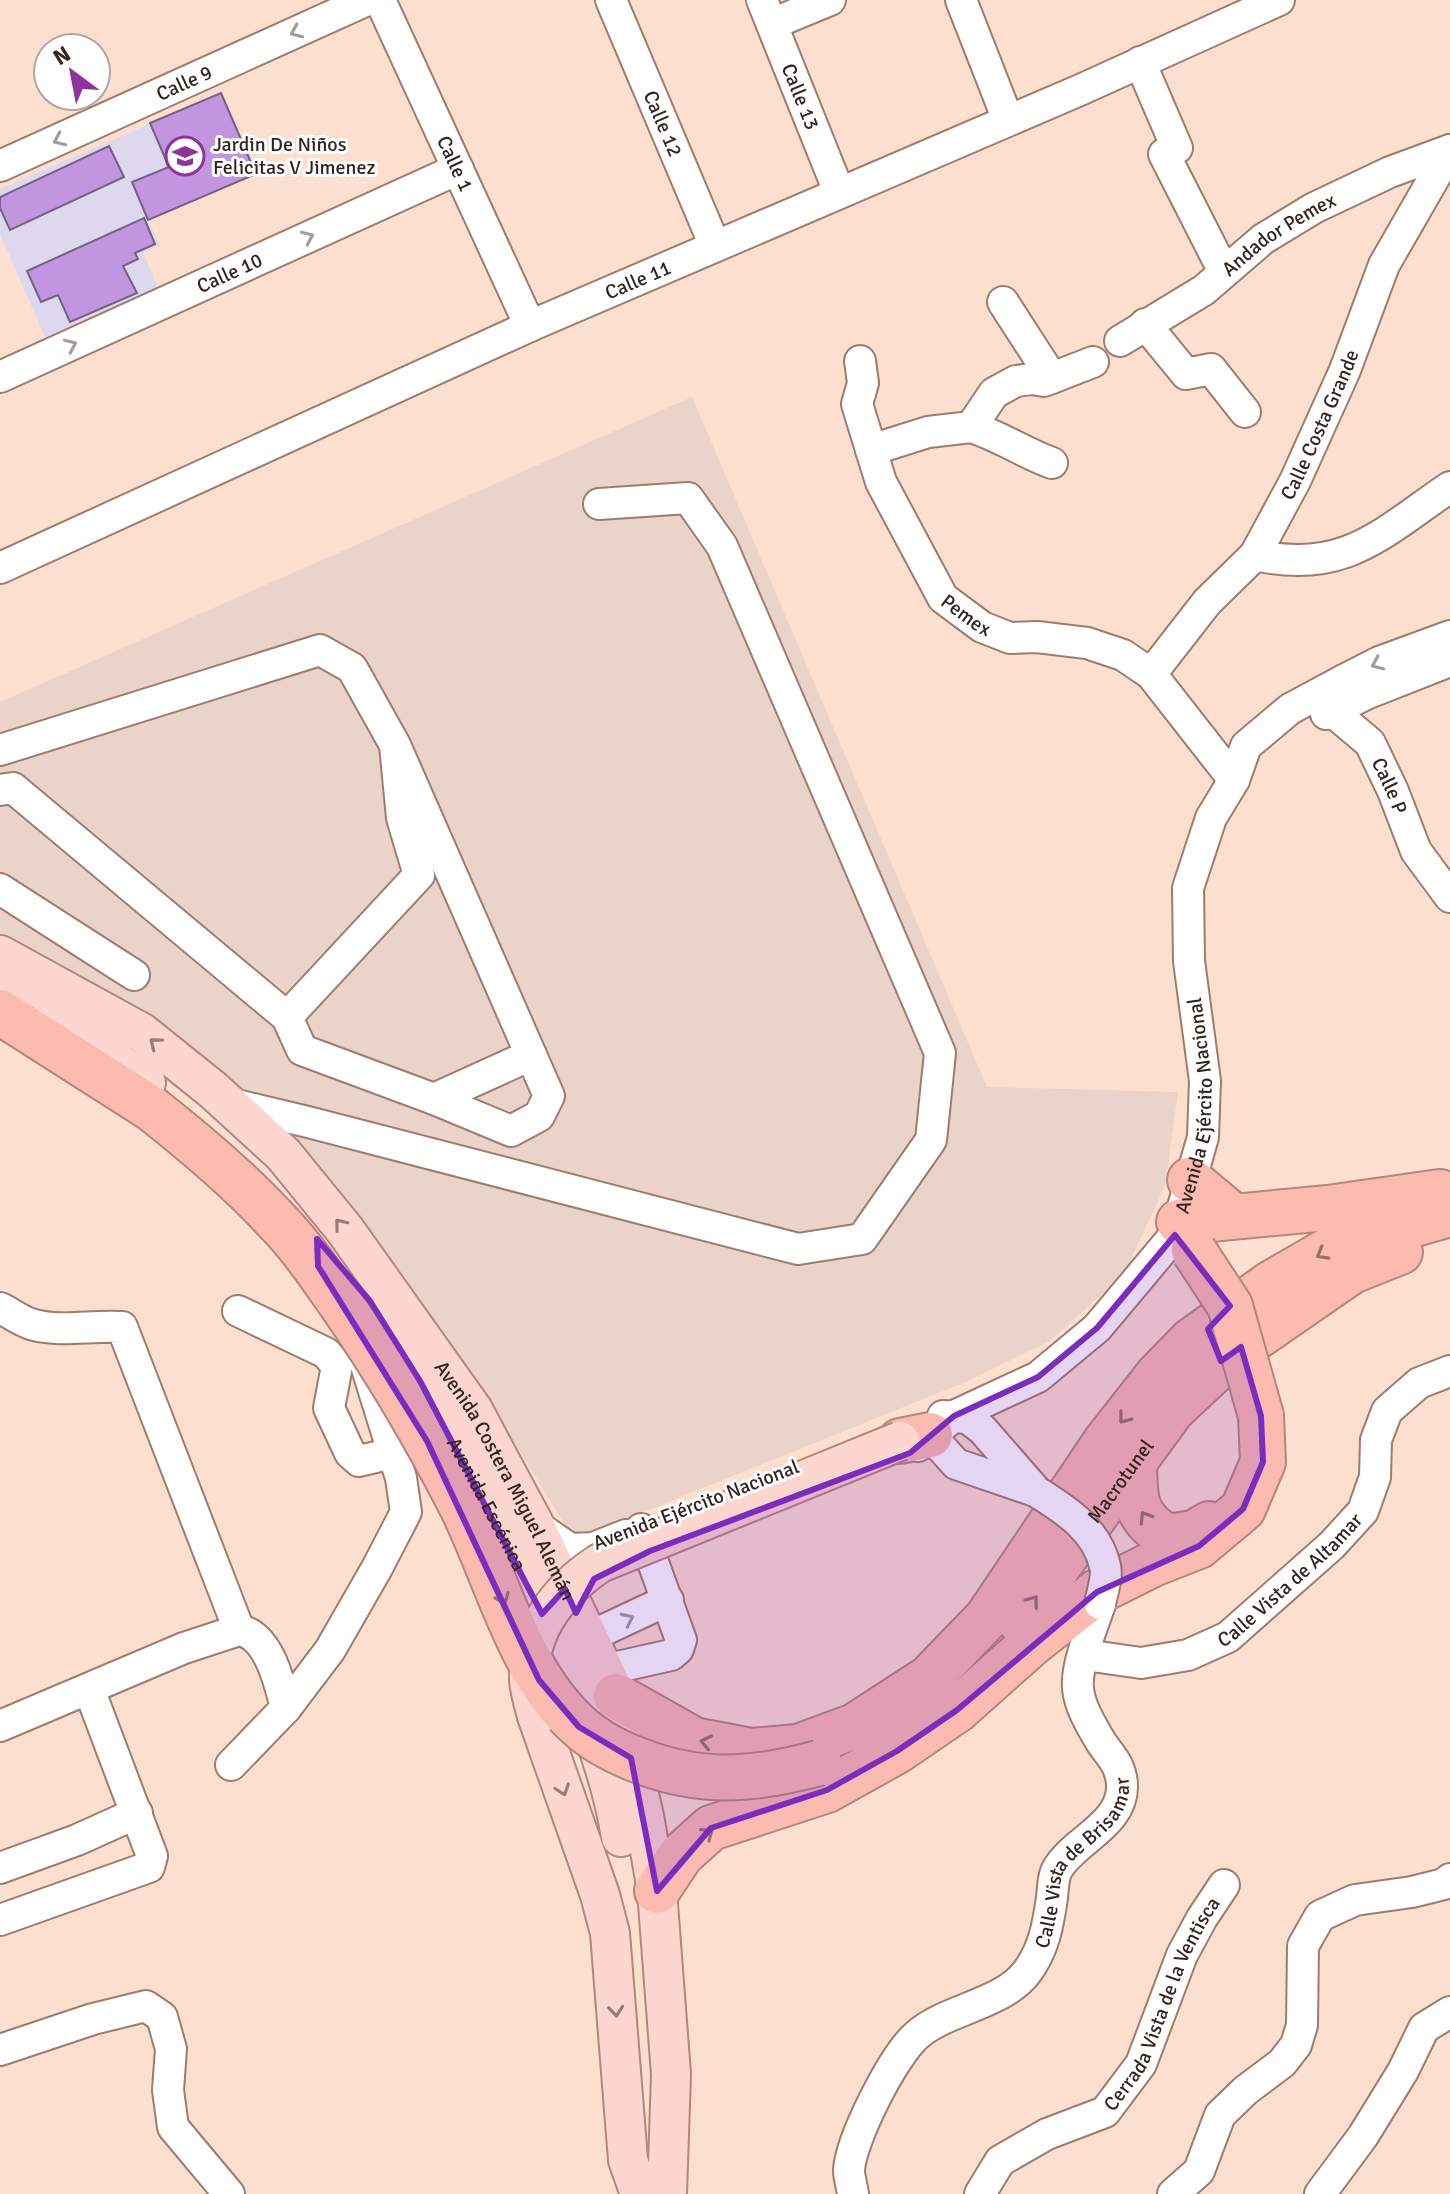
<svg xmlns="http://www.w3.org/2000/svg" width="1450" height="2194" viewBox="0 0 1450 2194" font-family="Signika,sans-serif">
<rect width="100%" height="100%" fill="#fddfcf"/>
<path fill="#ead3c8" d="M 692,397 L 987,1087 L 1178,1092 L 1165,1186 L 1124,1274 L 1050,1341 L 968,1381 L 574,1540 L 512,1438 L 429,1322 L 292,1161 L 0,947 L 0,702 Z"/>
<path fill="#ddd8ee" d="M 221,93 L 256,174 L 148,220 L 160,245 L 143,253 L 158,287 L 45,337 L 0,234 L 0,189 Z"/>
<path fill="#c295e0" stroke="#73627f" stroke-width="2" d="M 221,93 L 256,174 L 148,220 L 132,182 L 169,167 L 150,123 Z
M 109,146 L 124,177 L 10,230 L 0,208 L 0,197 Z
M 144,218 L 155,244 L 135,253 L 138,259 L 123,266 L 137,293 L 70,322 L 58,295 L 41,302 L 27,271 Z"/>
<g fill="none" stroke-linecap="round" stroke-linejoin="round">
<defs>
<g id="minor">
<path id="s1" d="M 380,0 L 530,326"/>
<path id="s2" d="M 611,0 L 715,246"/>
<path id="s3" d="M 762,0 L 839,192"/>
<path d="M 961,0 L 1008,120"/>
<path d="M 772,24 L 830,0"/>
<path d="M 1140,62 L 1177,148 L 1164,154 L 1224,272"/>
<path id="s4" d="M 0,166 L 367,0"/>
<path d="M 1003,302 L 1052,378"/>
<path d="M 1145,324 L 1186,374 L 1211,369 L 1245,412"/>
<path id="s5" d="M 1120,341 L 1204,290 L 1263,239 L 1314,208 L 1390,172 L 1450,150"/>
<path id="s6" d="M 860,361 L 863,383 L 857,404 L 881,482 L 943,598 L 982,627 L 1010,638 L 1037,637 L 1087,643 L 1123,655 L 1151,674 L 1234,780"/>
<path id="s7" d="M 0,377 L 458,169"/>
<path d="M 971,427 C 1000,436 1024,453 1052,463"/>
<path d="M 871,450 L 928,432 L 971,427 L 994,393 L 1016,381 L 1032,379 L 1044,381 L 1093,362"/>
<path d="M 1255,555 C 1344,575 1381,534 1450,487"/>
<path id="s8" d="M 0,568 L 530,326 L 1080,90 L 1279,0"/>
<path id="s9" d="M 1151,674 L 1207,602 L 1255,555 L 1295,481 L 1345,370 L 1384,265 L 1450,150"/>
<path id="s10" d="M 1344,680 L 1332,711 L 1370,743 L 1393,791 L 1416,851 L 1450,897"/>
<path d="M 1326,714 L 1366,694 L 1450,661"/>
<path d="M 0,750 L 320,650 L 352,668 L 395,745 L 402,818 L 419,875 L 287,1017 L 302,1050 L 434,1099 L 511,1131 L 539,1116 L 549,1096 L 395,745"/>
<path d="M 0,790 L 13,788 L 287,1017"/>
<path d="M 0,889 L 134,975"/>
<path d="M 434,1099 L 531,1055"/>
<path d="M 228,1103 L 308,1122 L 798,1249 L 862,1239 L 931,1140 L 940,1053 L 722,546 L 688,498 L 599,504"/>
<path d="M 0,1308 C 11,1313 22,1322 34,1325 C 62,1332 92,1325 122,1327 L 239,1630"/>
<path d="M 238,1311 L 326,1353 L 337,1366 L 329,1408 L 350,1453 L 359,1461 L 393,1453"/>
<path d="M 943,1416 L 967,1418 L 982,1429 L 1037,1492"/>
<path d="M 930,1435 L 956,1464 L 1035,1491"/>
<path id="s11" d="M 918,1446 L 954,1416 L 1038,1377 L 1097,1328 L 1175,1235 L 1203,1137 L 1205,1081 L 1189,961 L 1188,888 L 1211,818 L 1234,780 L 1246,746 L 1290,709 L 1344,680 L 1379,662 L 1450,636"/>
<path d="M 534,1524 L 570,1549 L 593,1548 L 626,1535"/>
<path d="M 587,1638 L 668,1600"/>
<path id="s12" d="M 1085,1655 L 1141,1663 L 1188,1655 L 1228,1637 L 1332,1545 L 1363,1511 L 1375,1477 L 1376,1440 L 1387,1411 L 1419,1383 L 1450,1371"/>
<path d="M 604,1670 L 671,1655 L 678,1649 L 681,1640 L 641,1529"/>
<path d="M 0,1726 L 184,1648 L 239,1630 C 269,1635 280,1684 286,1708"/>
<path d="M 231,1765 L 286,1708 L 330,1650 L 377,1568 L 406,1512 L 401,1478 L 365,1362"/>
<path d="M 0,1868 L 77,1840 L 137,1813"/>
<path d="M 0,1920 L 149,1867 L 152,1856 L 89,1689"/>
<path d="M 0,2050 L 93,2019 L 146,2006 L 162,2017 L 171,2049 L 168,2090 L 173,2127 L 229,2194"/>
<path id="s13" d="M 853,2194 C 852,2186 849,2178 849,2170 C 851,2139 893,2056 917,2035 C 946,2009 1002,2005 1027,1972 C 1044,1949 1048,1925 1052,1898 C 1053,1888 1053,1876 1058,1868 C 1076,1839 1124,1824 1122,1784 C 1120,1761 1108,1755 1098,1737 C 1088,1720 1076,1699 1078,1680 C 1079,1657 1093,1626 1100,1604"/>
<path id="s14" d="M 980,2194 L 1000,2161 L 1047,2134 L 1105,2112 L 1141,2064 L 1182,1955 L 1202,1918 L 1224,1885"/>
<path d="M 1173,2194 L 1199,2171 L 1220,2115 L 1246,2090 L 1282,2063 L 1296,2045 L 1302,2025 L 1303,1946 L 1320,1916 L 1355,1900 L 1412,1892 L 1444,1884 L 1450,1879"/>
<path d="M 1320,2194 L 1363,2136 L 1403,2071 L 1424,2028 L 1450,2012"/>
</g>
<g id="major">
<path id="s15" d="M 0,955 L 142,1033 L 213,1090 L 283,1154 L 345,1230 L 473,1410 L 534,1524 L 616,1696 L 644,1816 L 657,1891 L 671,2074 L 667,2194"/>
<path d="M 6,995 L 74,1031 L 146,1083"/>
<path id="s16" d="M 389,1332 C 447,1425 499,1521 545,1620 C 577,1689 609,1762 621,1837"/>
<path d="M 537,1716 L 600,1895 L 610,1933 L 628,2160 L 640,2194"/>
</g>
<g id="highway">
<path d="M 0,1012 L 152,1109"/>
<path d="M 1190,1180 L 1233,1216"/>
<path d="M 1179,1222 L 1328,1208 L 1440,1192"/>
<path d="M 900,1441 L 930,1435"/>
<path d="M 1134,1459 C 1135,1497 1132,1516 1167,1537 L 1194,1533 L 1209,1524"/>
<path id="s17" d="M 1019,1620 L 1172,1410 L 1233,1353 L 1352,1271 L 1400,1252"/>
<path d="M 616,1696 L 694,1740 L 752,1751 L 798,1747 L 855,1726 L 929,1678 L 987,1618 L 1106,1441 L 1157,1376 L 1191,1341 L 1270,1284 L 1334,1247 L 1450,1214"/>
<path d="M 657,1891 L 681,1855 L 711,1828 L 827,1790 L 897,1751 L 957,1710 L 1030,1645 L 1097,1592 L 1153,1564 L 1199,1546 L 1243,1509 L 1263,1462 L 1261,1416"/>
</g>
</defs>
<use href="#minor" stroke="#9f7c6b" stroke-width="34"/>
<use href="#major" stroke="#b5867d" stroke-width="42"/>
<use href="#highway" stroke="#b5867d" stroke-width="48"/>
<use href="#minor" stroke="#fff" stroke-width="30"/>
<use href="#major" stroke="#fdd6d0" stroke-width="38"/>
<use href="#highway" stroke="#fbbbb0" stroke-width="44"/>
<defs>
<path id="minor-bridge" d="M 1037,1492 C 1066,1510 1097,1530 1105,1566 C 1108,1576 1102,1593 1100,1604"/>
<path id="major-bridge" d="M 537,1716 C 534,1705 530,1692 529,1680 C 528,1629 560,1589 600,1563 L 900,1441"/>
<path id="highway-bridge" d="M 152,1109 C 195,1143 237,1178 274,1218 C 300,1244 320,1274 341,1304 C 386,1369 426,1437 462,1507 C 497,1578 519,1672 578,1725 C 594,1740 615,1751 635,1759 C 700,1785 752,1781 819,1763
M 1194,1251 L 1230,1306 L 1261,1416"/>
</defs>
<use href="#minor-bridge" stroke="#9f7c6b" stroke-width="34" stroke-linecap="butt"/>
<use href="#major-bridge" stroke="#b5867d" stroke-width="42" stroke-linecap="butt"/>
<use href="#highway-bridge" stroke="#b5867d" stroke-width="48" stroke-linecap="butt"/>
<use href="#minor-bridge" stroke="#fff" stroke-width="30"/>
<use href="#major-bridge" stroke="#fdd6d0" stroke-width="38"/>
<use href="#highway-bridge" stroke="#fbbbb0" stroke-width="44"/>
</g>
<defs><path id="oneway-chevron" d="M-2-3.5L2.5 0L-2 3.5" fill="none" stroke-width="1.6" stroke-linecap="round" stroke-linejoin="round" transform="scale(2)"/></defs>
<g stroke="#a39d9a">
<use href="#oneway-chevron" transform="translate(296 32) rotate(156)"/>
<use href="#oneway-chevron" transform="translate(59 140) rotate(156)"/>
<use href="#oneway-chevron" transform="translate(308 237) rotate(-24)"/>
<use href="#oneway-chevron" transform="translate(71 345) rotate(-24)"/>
<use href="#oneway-chevron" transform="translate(1377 664) rotate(156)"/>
<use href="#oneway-chevron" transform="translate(628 1619) rotate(-25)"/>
</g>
<g stroke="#987e77">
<use href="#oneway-chevron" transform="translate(155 1043) rotate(-141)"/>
<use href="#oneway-chevron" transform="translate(340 1224) rotate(-129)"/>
<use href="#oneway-chevron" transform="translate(563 1790) rotate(71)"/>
<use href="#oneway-chevron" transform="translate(616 2011) rotate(85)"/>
</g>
<g stroke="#977067">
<use href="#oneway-chevron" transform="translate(1322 1254) rotate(150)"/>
<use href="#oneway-chevron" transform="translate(1124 1418) rotate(128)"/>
<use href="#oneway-chevron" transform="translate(1145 1517) rotate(-123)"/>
<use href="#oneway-chevron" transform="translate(503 1599) rotate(68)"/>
<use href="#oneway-chevron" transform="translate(1033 1601) rotate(-53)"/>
<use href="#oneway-chevron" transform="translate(706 1742) rotate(-168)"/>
<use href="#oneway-chevron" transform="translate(708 1833) rotate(-36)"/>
</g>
<path fill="#7b2cbf" fill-opacity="0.2" stroke="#7b2cbf" stroke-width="6" stroke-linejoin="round" d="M 1175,1235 L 1230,1306 L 1208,1329 L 1221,1361 L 1241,1347 L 1261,1416 L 1263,1462 L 1243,1509 L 1199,1546 L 1097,1592 L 957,1710 L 897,1751 L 827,1790 L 711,1828 L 657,1891 L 631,1758 L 579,1727 L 539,1680 L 427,1441 L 318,1266 L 317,1239 L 370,1301 L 420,1381 L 542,1614 L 565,1589 L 576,1613 L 594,1579 L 650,1551 L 910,1453 L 954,1416 L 1038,1377 L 1097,1328 Z"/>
<defs>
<symbol id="school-ring" viewBox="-11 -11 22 22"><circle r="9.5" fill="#fff" stroke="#91339d" stroke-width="1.5"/><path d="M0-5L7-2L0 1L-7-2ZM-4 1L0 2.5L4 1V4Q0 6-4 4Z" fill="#91339d"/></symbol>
</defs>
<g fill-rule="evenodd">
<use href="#school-ring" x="163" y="134" width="44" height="44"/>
</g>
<g text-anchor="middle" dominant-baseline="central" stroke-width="6" stroke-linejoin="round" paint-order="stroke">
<g font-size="20" fill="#33251e" stroke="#fff">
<text stroke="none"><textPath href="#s4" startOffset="202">Calle 9</textPath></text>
<text stroke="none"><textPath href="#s3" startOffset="104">Calle 13</textPath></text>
<text stroke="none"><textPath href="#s2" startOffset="134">Calle 12</textPath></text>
<text stroke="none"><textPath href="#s1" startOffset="180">Calle 1</textPath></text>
<text stroke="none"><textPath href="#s5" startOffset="192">Andador Pemex</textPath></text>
<text stroke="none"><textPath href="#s7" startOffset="252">Calle 10</textPath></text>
<text stroke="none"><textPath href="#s8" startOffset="700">Calle 11</textPath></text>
<text stroke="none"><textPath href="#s9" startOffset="304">Calle Costa Grande</textPath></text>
<text stroke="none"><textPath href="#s6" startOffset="286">Pemex</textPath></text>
<text stroke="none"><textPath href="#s10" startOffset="130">Calle P</textPath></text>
<text stroke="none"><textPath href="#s11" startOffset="470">Avenida Ejército Nacional</textPath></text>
<text stroke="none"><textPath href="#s17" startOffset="172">Macrotunel</textPath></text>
<text stroke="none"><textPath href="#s15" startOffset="744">Avenida Costera Miguel Alemán</textPath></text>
<text stroke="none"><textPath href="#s16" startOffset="198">Avenida Escénica</textPath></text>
<text transform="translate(696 1505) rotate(-21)">Avenida Ejército Nacional</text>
<text stroke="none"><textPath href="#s12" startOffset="232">Calle Vista de Altamar</textPath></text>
<text stroke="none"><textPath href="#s13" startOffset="432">Calle Vista de Brisamar</textPath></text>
<text stroke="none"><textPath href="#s14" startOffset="278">Cerrada Vista de la Ventisca</textPath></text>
</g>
<g font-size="20" fill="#33251e" stroke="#fff" text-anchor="start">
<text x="213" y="144">Jardin De Niños<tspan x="213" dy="23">Felicitas V Jimenez</tspan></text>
</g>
</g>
<g transform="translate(72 72) rotate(328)"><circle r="38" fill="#ffffff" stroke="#ada8a5" stroke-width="2"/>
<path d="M0-6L14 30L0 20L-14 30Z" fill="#91339d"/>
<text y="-12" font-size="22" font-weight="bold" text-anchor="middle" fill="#33251e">N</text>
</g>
</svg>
